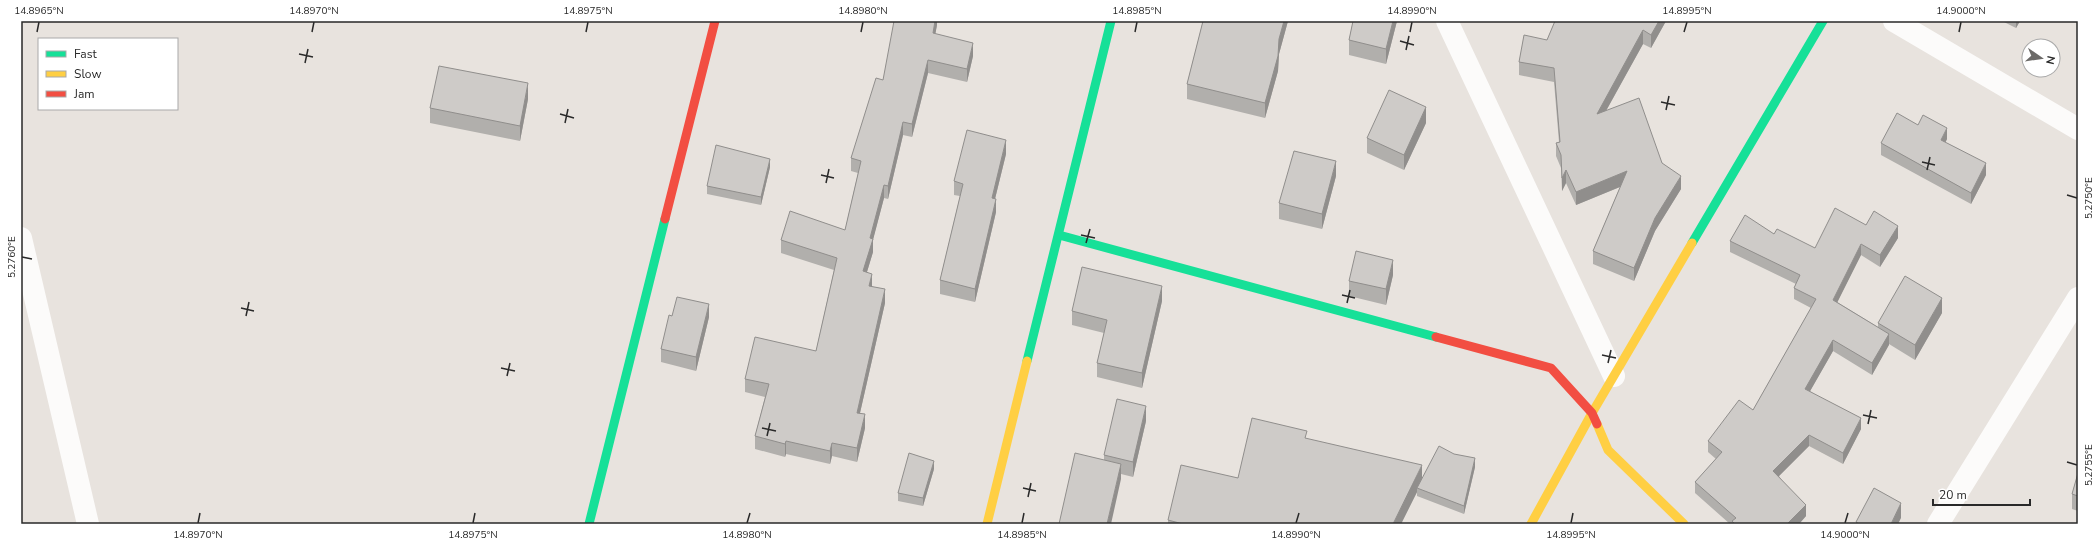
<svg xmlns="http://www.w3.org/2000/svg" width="2099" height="545" viewBox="0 0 2099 545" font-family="'Nunito Sans',sans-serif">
<rect width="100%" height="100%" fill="#e8e3de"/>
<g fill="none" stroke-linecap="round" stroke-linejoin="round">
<path stroke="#fcfbfa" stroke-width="22" d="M 1447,21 L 1614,376
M 1894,21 L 2078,129
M 21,238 L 88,524
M 1938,524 L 2078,298"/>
<path stroke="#16e098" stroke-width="9" d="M 1059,235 L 1436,337
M 1692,243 L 1823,21
M 1027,361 L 1111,21
M 589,524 L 665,219"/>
<path stroke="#ffcf43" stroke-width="9" d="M 1597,424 L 1608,450 L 1684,524
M 987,524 L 1027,361
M 1531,524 L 1592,413 L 1692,243"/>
<path stroke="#f24e42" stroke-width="9" d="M 665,219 L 715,21
M 1436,337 L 1551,368 L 1592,413 L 1597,424"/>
</g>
<path fill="#b1afac" d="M 937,21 L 937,25 L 935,34 L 973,56 L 967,82 L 928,73 L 912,137 L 903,135 L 888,199 L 884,198 L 873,239 L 873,252 L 867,272 L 872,286 L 885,303 L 860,413 L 865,428 L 857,462 L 832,456 L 830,464 L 786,454 L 785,457 L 755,449 L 755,436 L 765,397 L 745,392 L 745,379 L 816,351 L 834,270 L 781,253 L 781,240 L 845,230 L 858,173 L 851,171 L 851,158 L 883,80 Z
M 1203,21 L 1288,21 L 1279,54 L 1278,71 L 1265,118 L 1187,99 L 1187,84 Z
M 1353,21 L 1397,21 L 1386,64 L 1349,55 L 1349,40 Z
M 1555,21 L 1666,21 L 1651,48 L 1643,44 L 1606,111 L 1662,163 L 1681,189 L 1655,231 L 1634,281 L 1593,264 L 1593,251 L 1620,187 L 1576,205 L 1566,183 L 1562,191 L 1561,168 L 1556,156 L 1556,143 L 1559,142 L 1554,82 L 1519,75 L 1519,62 L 1547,40 Z
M 2002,21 L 2020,21 L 2016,28 Z
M 528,99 L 520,141 L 430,123 L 430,108 Z
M 1426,123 L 1404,170 L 1367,153 L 1367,138 Z
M 1918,125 L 1947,139 L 1945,143 L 1986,175 L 1971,204 L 1881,155 L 1881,143 Z
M 1006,154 L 995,199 L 996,212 L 975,302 L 940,294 L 940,280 L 960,196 L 954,195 L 954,181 Z
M 770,167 L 761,205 L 707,194 L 707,186 Z
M 1336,176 L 1322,229 L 1279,219 L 1279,203 Z
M 1866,225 L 1898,238 L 1880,267 L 1861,255 L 1837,302 L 1878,327 L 1878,323 L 1942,313 L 1915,360 L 1889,344 L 1872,375 L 1833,351 L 1810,391 L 1861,429 L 1843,464 L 1809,446 L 1779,476 L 1806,516 L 1799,524 L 1730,524 L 1695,493 L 1695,482 L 1716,459 L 1708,452 L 1708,441 L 1753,410 L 1811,308 L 1794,299 L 1794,288 L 1796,284 L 1730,252 L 1730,241 L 1774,234 L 1815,248 Z
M 1393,275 L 1386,305 L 1349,296 L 1349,281 Z
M 1162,301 L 1142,388 L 1097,377 L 1097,363 L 1104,333 L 1072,325 L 1072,311 Z
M 672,316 L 709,317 L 696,371 L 661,362 L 661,349 Z
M 1146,421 L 1133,477 L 1121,474 L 1121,479 L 1104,460 L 1104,455 Z
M 1307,439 L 1422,478 L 1475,467 L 1464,514 L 1417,496 L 1417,492 L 1401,524 L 1168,524 L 1168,520 L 1238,478 Z
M 934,469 L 923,506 L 898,501 L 898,493 Z
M 2078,473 L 2078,511 L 2072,509 L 2072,494 Z"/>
<path fill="#908e8c" d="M 935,21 L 937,21 L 937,25 L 933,47 L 933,33 Z
M 1284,21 L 1288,21 L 1279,54 L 1278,71 L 1265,118 L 1265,103 L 1279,39 Z
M 1393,21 L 1397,21 L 1386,64 L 1386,49 Z
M 1659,21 L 1666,21 L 1651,48 L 1651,35 Z
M 2016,21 L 2020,21 L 2016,28 Z
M 1643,30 L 1643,44 L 1597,127 L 1597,114 Z
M 973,43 L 973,56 L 967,82 L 967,69 Z
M 928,60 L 928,73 L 912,137 L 912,124 Z
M 528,83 L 528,99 L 520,141 L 520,126 Z
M 1426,107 L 1426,123 L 1404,170 L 1404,155 Z
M 903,122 L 903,135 L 888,199 L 888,186 Z
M 1947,128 L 1947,139 L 1941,151 L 1941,140 Z
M 1006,140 L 1006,154 L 992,211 L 992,198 Z
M 770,159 L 770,167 L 761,205 L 761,197 Z
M 1336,161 L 1336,176 L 1322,229 L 1322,214 Z
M 1986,163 L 1986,175 L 1971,204 L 1971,193 Z
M 1566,170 L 1566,183 L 1562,191 L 1562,178 Z
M 1627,171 L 1627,184 L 1576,205 L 1576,192 Z
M 1681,176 L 1681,189 L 1655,231 L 1634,281 L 1634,268 L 1655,218 Z
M 884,185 L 884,198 L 873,240 L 873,239 L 873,252 L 863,285 L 863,271 L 870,238 Z
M 996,199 L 996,212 L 975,302 L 975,289 Z
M 1898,226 L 1898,238 L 1880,267 L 1880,255 Z
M 1861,244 L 1861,255 L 1833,311 L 1833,300 Z
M 1393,260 L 1393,275 L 1386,305 L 1386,289 Z
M 872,274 L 872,287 L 869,286 Z
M 1162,286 L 1162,301 L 1142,388 L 1142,373 Z
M 885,289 L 885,303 L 857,426 L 857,413 Z
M 1942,298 L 1942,313 L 1915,360 L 1915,345 Z
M 709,304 L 709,317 L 696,371 L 696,357 Z
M 1889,334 L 1889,345 L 1872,375 L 1872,363 Z
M 1833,340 L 1833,351 L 1805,400 L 1805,389 Z
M 1146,406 L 1146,421 L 1133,477 L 1133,462 Z
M 865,414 L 865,428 L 857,462 L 857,448 Z
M 1861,418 L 1861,429 L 1843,464 L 1843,453 Z
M 1809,435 L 1809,446 L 1773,482 L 1773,471 Z
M 786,441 L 786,454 L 785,457 L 785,444 Z
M 832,443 L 832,456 L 830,464 L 830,451 Z
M 1475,458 L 1475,467 L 1464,514 L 1464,506 Z
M 934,461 L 934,469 L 923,506 L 923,498 Z
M 1121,464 L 1121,479 L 1111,524 L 1107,524 Z
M 1422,465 L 1422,481 L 1417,488 L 1417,492 L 1401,524 L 1393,524 Z
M 1901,503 L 1901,518 L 1898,524 L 1891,524 Z
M 1806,505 L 1806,516 L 1799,524 L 1787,524 Z"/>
<path fill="#cecbc8" stroke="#908e8c" d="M 894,21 L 935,21 L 933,33 L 973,43 L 967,69 L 928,60 L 912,124 L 903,122 L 888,186 L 884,185 L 870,238 L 873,239 L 863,271 L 872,274 L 869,286 L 885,289 L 857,413 L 865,414 L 857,448 L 832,443 L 830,451 L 786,441 L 785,444 L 755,436 L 769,384 L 745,379 L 755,337 L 816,351 L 837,258 L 781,240 L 790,211 L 845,230 L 861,161 L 851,158 L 876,78 L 883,80 Z
M 1203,21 L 1284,21 L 1279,39 L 1278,56 L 1265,103 L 1187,84 Z
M 1353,21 L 1393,21 L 1386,49 L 1349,40 Z
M 1555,21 L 1659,21 L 1651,35 L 1643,30 L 1597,114 L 1639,98 L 1662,163 L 1681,176 L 1655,218 L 1634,268 L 1593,251 L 1627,171 L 1576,192 L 1566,170 L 1562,178 L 1561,155 L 1556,143 L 1560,142 L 1554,68 L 1519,62 L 1524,35 L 1547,40 Z
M 439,66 L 528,83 L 520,126 L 430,108 Z
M 1389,90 L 1426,107 L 1404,155 L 1367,138 Z
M 1897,113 L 1918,125 L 1923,115 L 1947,128 L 1941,140 L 1986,163 L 1971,193 L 1881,143 Z
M 967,130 L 1006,140 L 992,198 L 996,199 L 975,289 L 940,280 L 963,184 L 954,181 Z
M 716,145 L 770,159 L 761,197 L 707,186 Z
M 1294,151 L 1336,161 L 1322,214 L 1279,203 Z
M 1835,208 L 1866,225 L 1874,211 L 1898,226 L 1880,255 L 1861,244 L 1833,300 L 1889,334 L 1872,363 L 1833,340 L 1805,389 L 1861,418 L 1843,453 L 1809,435 L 1773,471 L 1806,505 L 1787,524 L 1735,524 L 1732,521 L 1736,518 L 1695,482 L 1722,452 L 1708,441 L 1739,400 L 1753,410 L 1816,299 L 1794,288 L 1800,275 L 1730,241 L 1745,215 L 1774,234 L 1777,229 L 1815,248 Z
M 1356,251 L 1393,260 L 1386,289 L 1349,281 Z
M 1082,267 L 1162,286 L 1142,373 L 1097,363 L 1107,320 L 1072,311 Z
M 1905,276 L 1942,298 L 1915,345 L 1878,323 Z
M 677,297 L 709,304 L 696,357 L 661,349 L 669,315 L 672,316 Z
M 1117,399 L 1146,406 L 1133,462 L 1104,455 Z
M 1252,418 L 1307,431 L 1305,438 L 1422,465 L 1393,524 L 1183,524 L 1168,520 L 1181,465 L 1238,478 Z
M 1439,446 L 1454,454 L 1475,458 L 1464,506 L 1417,488 Z
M 909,453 L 934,461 L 923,498 L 898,493 Z
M 1075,453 L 1121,464 L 1107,524 L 1059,524 Z
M 2078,473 L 2078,496 L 2072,494 Z
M 1874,488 L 1901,503 L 1891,524 L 1859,524 L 1856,522 Z"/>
<path fill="none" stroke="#292929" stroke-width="1.5" d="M 37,32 L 39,22M 312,32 L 314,22M 586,32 L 588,22M 861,32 L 863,22M 1135,32 L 1137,22M 1410,32 L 1412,22M 1684,32 L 1687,22M 1959,32 L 1961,22M 1400,41 L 1414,45M 1406,50 L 1409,36M 299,54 L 313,57M 305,63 L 308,49M 1661,102 L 1675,105M 1666,110 L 1669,96M 560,114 L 574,118M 565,123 L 568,109M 1922,162 L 1935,165M 1927,170 L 1930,157M 821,175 L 834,178M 826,183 L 829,169M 2067,195 L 2077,198M 1081,235 L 1095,238M 1086,243 L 1090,229M 22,257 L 32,259M 1342,295 L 1355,298M 1347,303 L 1350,290M 241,308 L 254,311M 246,316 L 249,302M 1602,355 L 1616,358M 1608,363 L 1611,350M 501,368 L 515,371M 507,376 L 510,363M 1863,415 L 1877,418M 1868,424 L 1871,410M 762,428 L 776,431M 767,436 L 770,423M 2067,462 L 2077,465M 1023,488 L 1036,491M 1028,497 L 1031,483M 198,523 L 200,513M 473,523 L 475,513M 747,523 L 750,513M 1022,523 L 1024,513M 1296,523 L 1299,513M 1571,523 L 1573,513M 1845,523 L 1848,513"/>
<rect width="2099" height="545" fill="none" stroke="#ffffff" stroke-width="44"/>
<rect x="38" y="38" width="140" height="72" fill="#ffffff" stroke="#a9a9a9"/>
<rect x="46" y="51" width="20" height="6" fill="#16e098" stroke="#a9a9a9"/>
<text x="74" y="58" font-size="12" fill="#292929">Fast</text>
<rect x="46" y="71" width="20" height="6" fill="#ffcf43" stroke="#a9a9a9"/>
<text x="74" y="78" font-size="12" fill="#292929">Slow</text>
<rect x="46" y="91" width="20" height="6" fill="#f24e42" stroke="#a9a9a9"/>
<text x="74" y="98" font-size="12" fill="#292929">Jam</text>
<g transform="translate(2041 58) rotate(103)"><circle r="19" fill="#ffffff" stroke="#a9a9a9"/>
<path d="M0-3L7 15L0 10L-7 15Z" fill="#6c6a68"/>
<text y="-6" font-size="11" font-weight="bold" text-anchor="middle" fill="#292929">N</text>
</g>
<path d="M1933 499v6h97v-6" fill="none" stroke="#292929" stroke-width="2"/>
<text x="1939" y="499" font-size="12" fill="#292929" stroke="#ffffff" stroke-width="3" paint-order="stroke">20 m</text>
<rect x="22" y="22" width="2055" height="501" fill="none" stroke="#292929" stroke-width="1.5"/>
<g font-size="10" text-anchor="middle" fill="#292929">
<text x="39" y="14">14.8965°N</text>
<text x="314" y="14">14.8970°N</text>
<text x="588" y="14">14.8975°N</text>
<text x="863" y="14">14.8980°N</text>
<text x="1137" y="14">14.8985°N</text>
<text x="1412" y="14">14.8990°N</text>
<text x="1687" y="14">14.8995°N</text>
<text x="1961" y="14">14.9000°N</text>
<text transform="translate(2088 198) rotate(-90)" y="4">5.2750°E</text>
<text transform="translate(11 257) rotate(-90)" y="4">5.2760°E</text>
<text transform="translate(2088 465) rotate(-90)" y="4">5.2755°E</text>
<text x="198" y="538">14.8970°N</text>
<text x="473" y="538">14.8975°N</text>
<text x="747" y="538">14.8980°N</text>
<text x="1022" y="538">14.8985°N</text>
<text x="1296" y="538">14.8990°N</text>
<text x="1571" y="538">14.8995°N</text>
<text x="1845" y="538">14.9000°N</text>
</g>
</svg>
